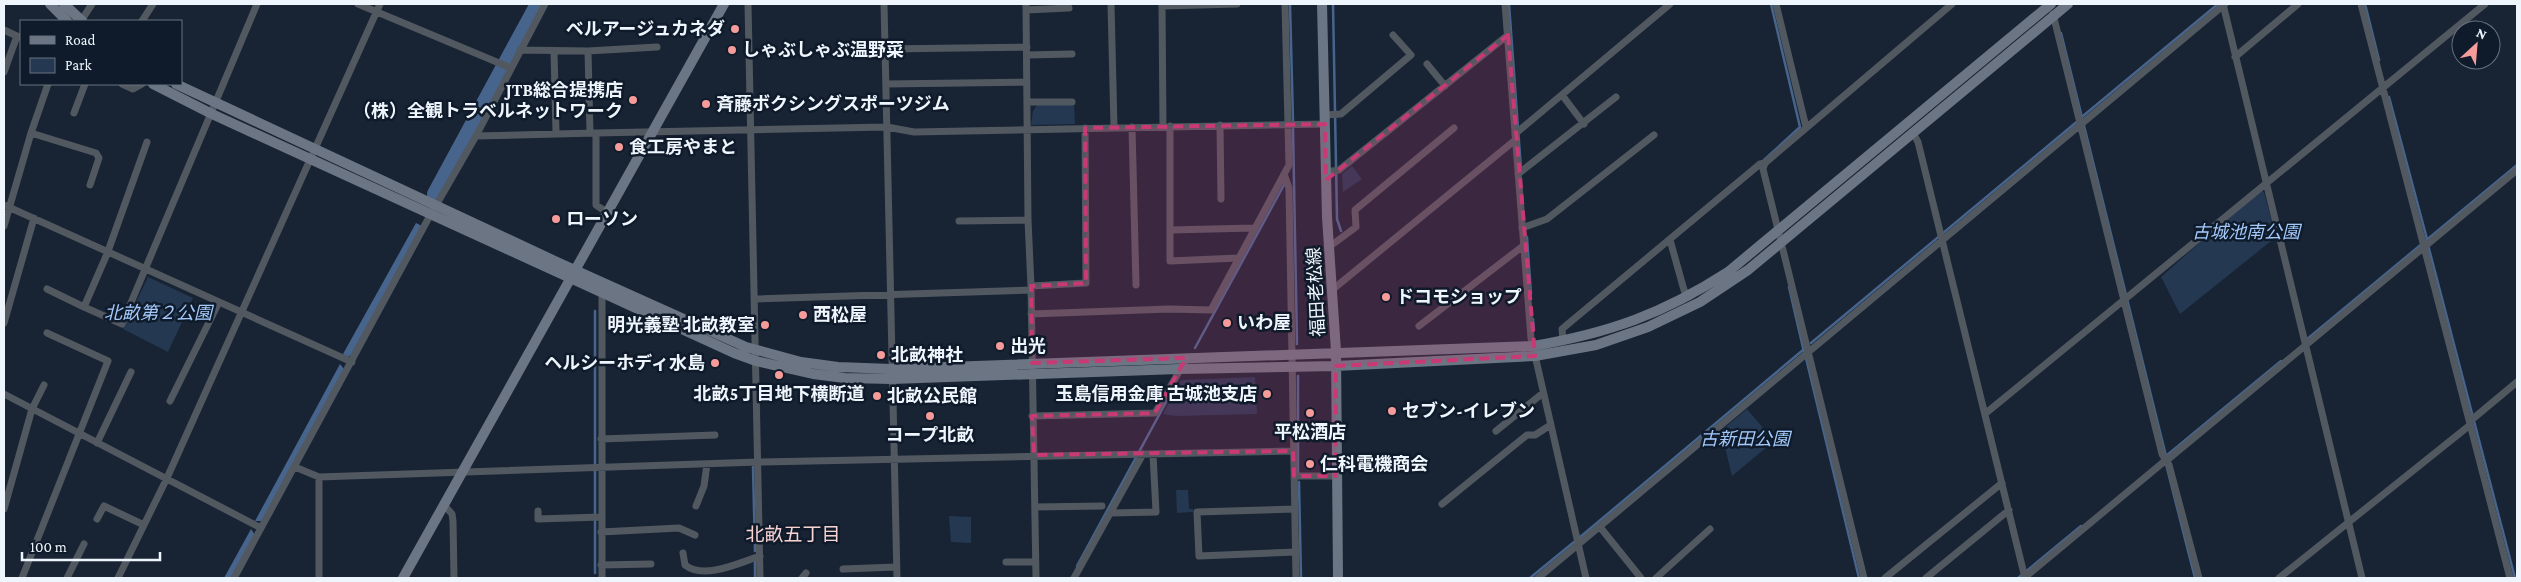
<svg xmlns="http://www.w3.org/2000/svg" width="2521" height="582" viewBox="0 0 2521 582" font-family="'Crimson Pro','Noto Sans JP',serif">
<rect width="100%" height="100%" fill="#182434"/>
<path fill="#243852" d="M 1037,105 L 1074,105 L 1075,124 L 1031,125 L 1033,111 Z
M 1352,166 L 1362,179 L 1343,192 L 1342,174 Z
M 2259,190 L 2264,192 L 2276,237 L 2180,314 L 2161,277 Z
M 148,277 L 193,298 L 168,352 L 123,329 Z
M 1255,377 L 1257,414 L 1176,416 L 1163,414 L 1181,380 Z
M 1747,409 L 1774,441 L 1732,476 L 1721,431 Z
M 1176,490 L 1188,490 L 1189,509 L 1193,509 L 1193,512 L 1177,513 Z
M 949,516 L 971,517 L 971,543 L 951,542 Z"/>
<path fill="#47658c" d="M 416,223 L 422,226 L 351,355 L 348,357 L 343,354 Z
M 340,364 L 344,369 L 262,521 L 255,521 Z
M 251,529 L 255,535 L 232,578 L 224,578 Z"/>
<g fill="none" stroke-linecap="round" stroke-linejoin="round">
<path stroke="#47658c" stroke-width="2.5" d="M 1290,4 L 1293,121
M 1333,4 L 1337,219 L 1341,231
M 1509,4 L 1521,169
M 2365,4 L 2379,60
M 2061,33 L 2166,456
M 2389,97 L 2427,239
M 2083,116 L 2218,4
M 1293,128 L 1297,344
M 1764,160 L 1800,127 L 1771,4
M 1527,237 L 1531,294
M 2428,245 L 2515,578
M 1789,287 L 1804,352
M 1533,319 L 1534,330
M 2306,340 L 2517,165
M 1811,343 L 2079,120
M 1195,348 L 1285,183
M 1806,358 L 1859,578
M 1298,376 L 1298,474
M 2166,456 L 2281,361
M 2166,464 L 2195,578
M 753,467 L 755,551
M 1299,482 L 1301,578
M 1579,538 L 1803,350
M 1077,566 L 1171,393
M 595,573 L 595,311
M 755,578 L 755,561
M 1530,578 L 1574,542
M 2018,578 L 2081,526"/>
<path stroke="#47658c" stroke-width="16" d="M 435,194 L 538,4"/>
<path stroke="#525860" stroke-width="7" d="M 358,4 L 511,68
M 748,4 L 760,578
M 884,4 L 897,578
M 1026,4 L 1028,220 L 1031,286 L 1036,578
M 1111,4 L 1114,127
M 1162,4 L 1163,126
M 1505,4 L 1531,338 L 1586,578
M 1776,4 L 1806,127
M 2223,4 L 2362,578
M 2361,4 L 2510,578
M 1162,6 L 1237,4
M 1026,10 L 1069,8
M 2053,14 L 2162,454 L 2169,465 L 2199,578
M 81,21 L 92,4
M 142,21 L 153,4
M 4,30 L 19,37
M 885,49 L 1027,47
M 520,50 L 588,51 L 657,47
M 554,51 L 556,133
M 588,51 L 590,133
M 1027,55 L 1072,54
M 2235,57 L 2298,4
M 1427,64 L 1445,86
M 4,72 L 17,36
M 122,84 L 133,89 L 142,84
M 886,84 L 1027,82
M 1562,95 L 1584,124
M 1028,102 L 1072,102
M 74,113 L 85,84
M 1325,115 L 1341,114 L 1411,55 L 1393,35
M 1220,125 L 1221,199
M 1170,126 L 1170,261 L 1238,258
M 1132,127 L 1136,285
M 31,133 L 96,153 L 99,158 L 90,185
M 596,133 L 887,127 L 914,132 L 1325,124
M 1913,133 L 1918,142 L 2025,578
M 1515,134 L 1670,4
M 476,136 L 596,133 L 596,205 L 608,213
M 147,142 L 107,254 L 84,307 L 122,324 L 257,4
M 1765,163 L 1763,169 L 1864,578
M 1326,172 L 1339,170 L 1508,35
M 1284,174 L 1289,188 L 1296,578
M 1518,174 L 1616,97
M 4,205 L 352,362
M 959,221 L 1028,220
M 4,226 L 31,133 L 48,84
M 1522,228 L 1547,219 L 1654,135
M 1170,230 L 1254,228
M 1670,240 L 1684,290 L 1689,297
M 1329,247 L 1356,227 L 1355,210 L 1454,128
M 1031,286 L 1086,283 L 1085,128
M 47,289 L 84,307
M 1332,290 L 1514,141
M 754,299 L 1031,290
M 1031,314 L 1169,309 L 1211,310 L 1289,165 L 1285,4
M 4,323 L 34,218
M 1419,326 L 1523,246
M 1563,341 L 1562,329 L 1760,164 L 1765,163 L 1952,4
M 4,394 L 261,528
M 170,401 L 219,302
M 1986,413 L 2485,4
M 1032,416 L 1155,413 L 1187,358
M 2469,420 L 2475,417 L 2517,382
M 1496,431 L 1543,393
M 601,439 L 715,435
M 97,443 L 131,372
M 2166,461 L 2517,170
M 295,467 L 319,477 L 758,462 L 1293,451
M 1294,476 L 1336,476
M 319,477 L 319,578
M 1442,504 L 1527,435 L 1535,435 L 1549,426
M 444,505 L 452,514 L 453,521 L 454,578
M 696,506 L 704,486 L 707,464
M 1035,507 L 1102,506
M 4,509 L 32,409 L 44,385
M 1295,509 L 1197,512 L 1199,556 L 1296,552
M 538,511 L 538,519 L 601,517
M 1111,513 L 1156,512 L 1153,454
M 97,519 L 104,506 L 144,525
M 1600,527 L 1641,578
M 601,532 L 679,528 L 695,535
M 683,553 L 685,565 C 704,580 739,563 760,556
M 1006,562 L 1035,562
M 601,565 L 651,564
M 843,569 L 896,567
M 22,578 L 108,361 L 47,333
M 67,578 L 84,544
M 118,578 L 167,478 L 380,4
M 234,578 L 427,221 L 476,136 L 545,4
M 602,578 L 602,289
M 802,578 L 806,573
M 1074,578 L 1143,454
M 1538,578 L 2225,4
M 1656,578 L 1710,529
M 1885,578 L 2002,483
M 1926,578 L 2009,510
M 2024,578 L 2166,460
M 2279,578 L 2470,425"/>
<path stroke="#6b7583" stroke-width="10" d="M 50,4 L 67,21
M 64,4 L 82,21
M 1322,4 L 1327,217 L 1336,351 L 1338,578
M 153,84 L 212,114 L 734,353 L 756,361 L 813,374 L 845,378 L 892,379 L 1179,369 L 1336,366 L 1535,356 L 1596,345 L 1648,327 L 1700,302 L 1748,270 L 2068,4
M 176,84 L 557,262 L 746,347 L 801,362 L 838,367 L 891,369 L 1533,346 C 1609,333 1663,314 1728,272 L 2051,4
M 403,578 L 724,4"/>
</g>
<path fill="#c93973" fill-opacity="0.2" stroke="#c93973" stroke-width="4" stroke-dasharray="10 6" stroke-linejoin="round" d="M 1508,35 L 1535,356 L 1336,366 L 1336,476 L 1294,476 L 1293,451 L 1034,455 L 1032,416 L 1155,413 L 1186,358 L 1032,363 L 1031,286 L 1086,283 L 1085,128 L 1325,124 L 1326,180 Z"/>
<g fill="#f59b9a" stroke="#0f1b2a" stroke-width="2">
<circle cx="735" cy="29" r="5"/>
<circle cx="732" cy="50" r="5"/>
<circle cx="633" cy="100" r="5"/>
<circle cx="706" cy="104" r="5"/>
<circle cx="619" cy="147" r="5"/>
<circle cx="556" cy="219" r="5"/>
<circle cx="1386" cy="297" r="5"/>
<circle cx="803" cy="315" r="5"/>
<circle cx="1227" cy="323" r="5"/>
<circle cx="765" cy="325" r="5"/>
<circle cx="1000" cy="346" r="5"/>
<circle cx="881" cy="355" r="5"/>
<circle cx="715" cy="363" r="5"/>
<circle cx="779" cy="375" r="5"/>
<circle cx="1267" cy="394" r="5"/>
<circle cx="877" cy="396" r="5"/>
<circle cx="1392" cy="411" r="5"/>
<circle cx="1310" cy="413" r="5"/>
<circle cx="930" cy="416" r="5"/>
<circle cx="1310" cy="464" r="5"/>
</g>
<g text-anchor="middle" dominant-baseline="central" stroke-width="5" stroke-linejoin="round" paint-order="stroke">
<g font-size="18" font-weight="bold" fill="#eef5fd" stroke="#0f1b2a" text-anchor="start">
<text x="725" y="29" text-anchor="end">ベルアージュカネダ</text>
<text x="742" y="50">しゃぶしゃぶ温野菜</text>
<text x="623" y="90" text-anchor="end">JTB総合提携店<tspan x="623" dy="21">（株）全観トラベルネットワーク</tspan></text>
<text x="716" y="104">斉藤ボクシングスポーツジム</text>
<text x="629" y="147">食工房やまと</text>
<text x="566" y="219">ローソン</text>
<text x="1396" y="297">ドコモショップ</text>
<text x="813" y="315">西松屋</text>
<text x="1237" y="323">いわ屋</text>
<text x="755" y="325" text-anchor="end">明光義塾 北畝教室</text>
<text x="1010" y="346">出光</text>
<text x="891" y="355">北畝神社</text>
<text x="705" y="363" text-anchor="end">ヘルシーホディ水島</text>
<text x="779" y="394" text-anchor="middle">北畝5丁目地下横断道</text>
<text x="1257" y="394" text-anchor="end">玉島信用金庫 古城池支店</text>
<text x="887" y="396">北畝公民館</text>
<text x="1402" y="411">セブン-イレブン</text>
<text x="1310" y="432" text-anchor="middle">平松酒店</text>
<text x="930" y="435" text-anchor="middle">コープ北畝</text>
<text x="1320" y="464">仁科電機商会</text>
</g>
<g font-size="18" font-style="italic" fill="#a3c9fb" stroke="#0f1b2a">
<text x="2246" y="232">古城池南公園</text>
<text x="158" y="313">北畝第２公園</text>
<text x="1745" y="439">古新田公園</text>
</g>
<g font-size="18" fill="#eef5fd" stroke="#0f1b2a">
<text transform="translate(1316 292) rotate(-93)">福田老松線</text>
</g>
<g font-size="19" fill="#f7d3d2" stroke="#0f1b2a">
<text x="793" y="534">北畝五丁目</text>
</g>
</g>
<rect width="2521" height="582" fill="none" stroke="#eef5fd" stroke-width="10"/>
<rect x="20" y="20" width="162" height="65" fill="#0f1b2a" stroke="#68727e"/>
<rect x="30" y="36" width="25" height="8" fill="#6b7583" stroke="#68727e"/>
<text x="65" y="45" font-size="15" fill="#eef5fd">Road</text>
<rect x="30" y="58" width="25" height="15" fill="#243852" stroke="#68727e"/>
<text x="65" y="70" font-size="15" fill="#eef5fd">Park</text>
<g transform="translate(2476 45) rotate(26)"><circle r="24" fill="#0f1b2a" stroke="#68727e"/>
<path d="M0-4L9 19L0 12L-9 19Z" fill="#f59b9a"/>
<text y="-8" font-size="14" font-weight="bold" text-anchor="middle" fill="#eef5fd">N</text>
</g>
<path d="M22 552v8h138v-8" fill="none" stroke="#eef5fd" stroke-width="2.5"/>
<text x="30" y="552" font-size="15" fill="#eef5fd" stroke="#0f1b2a" stroke-width="4" paint-order="stroke">100 m</text>
</svg>
